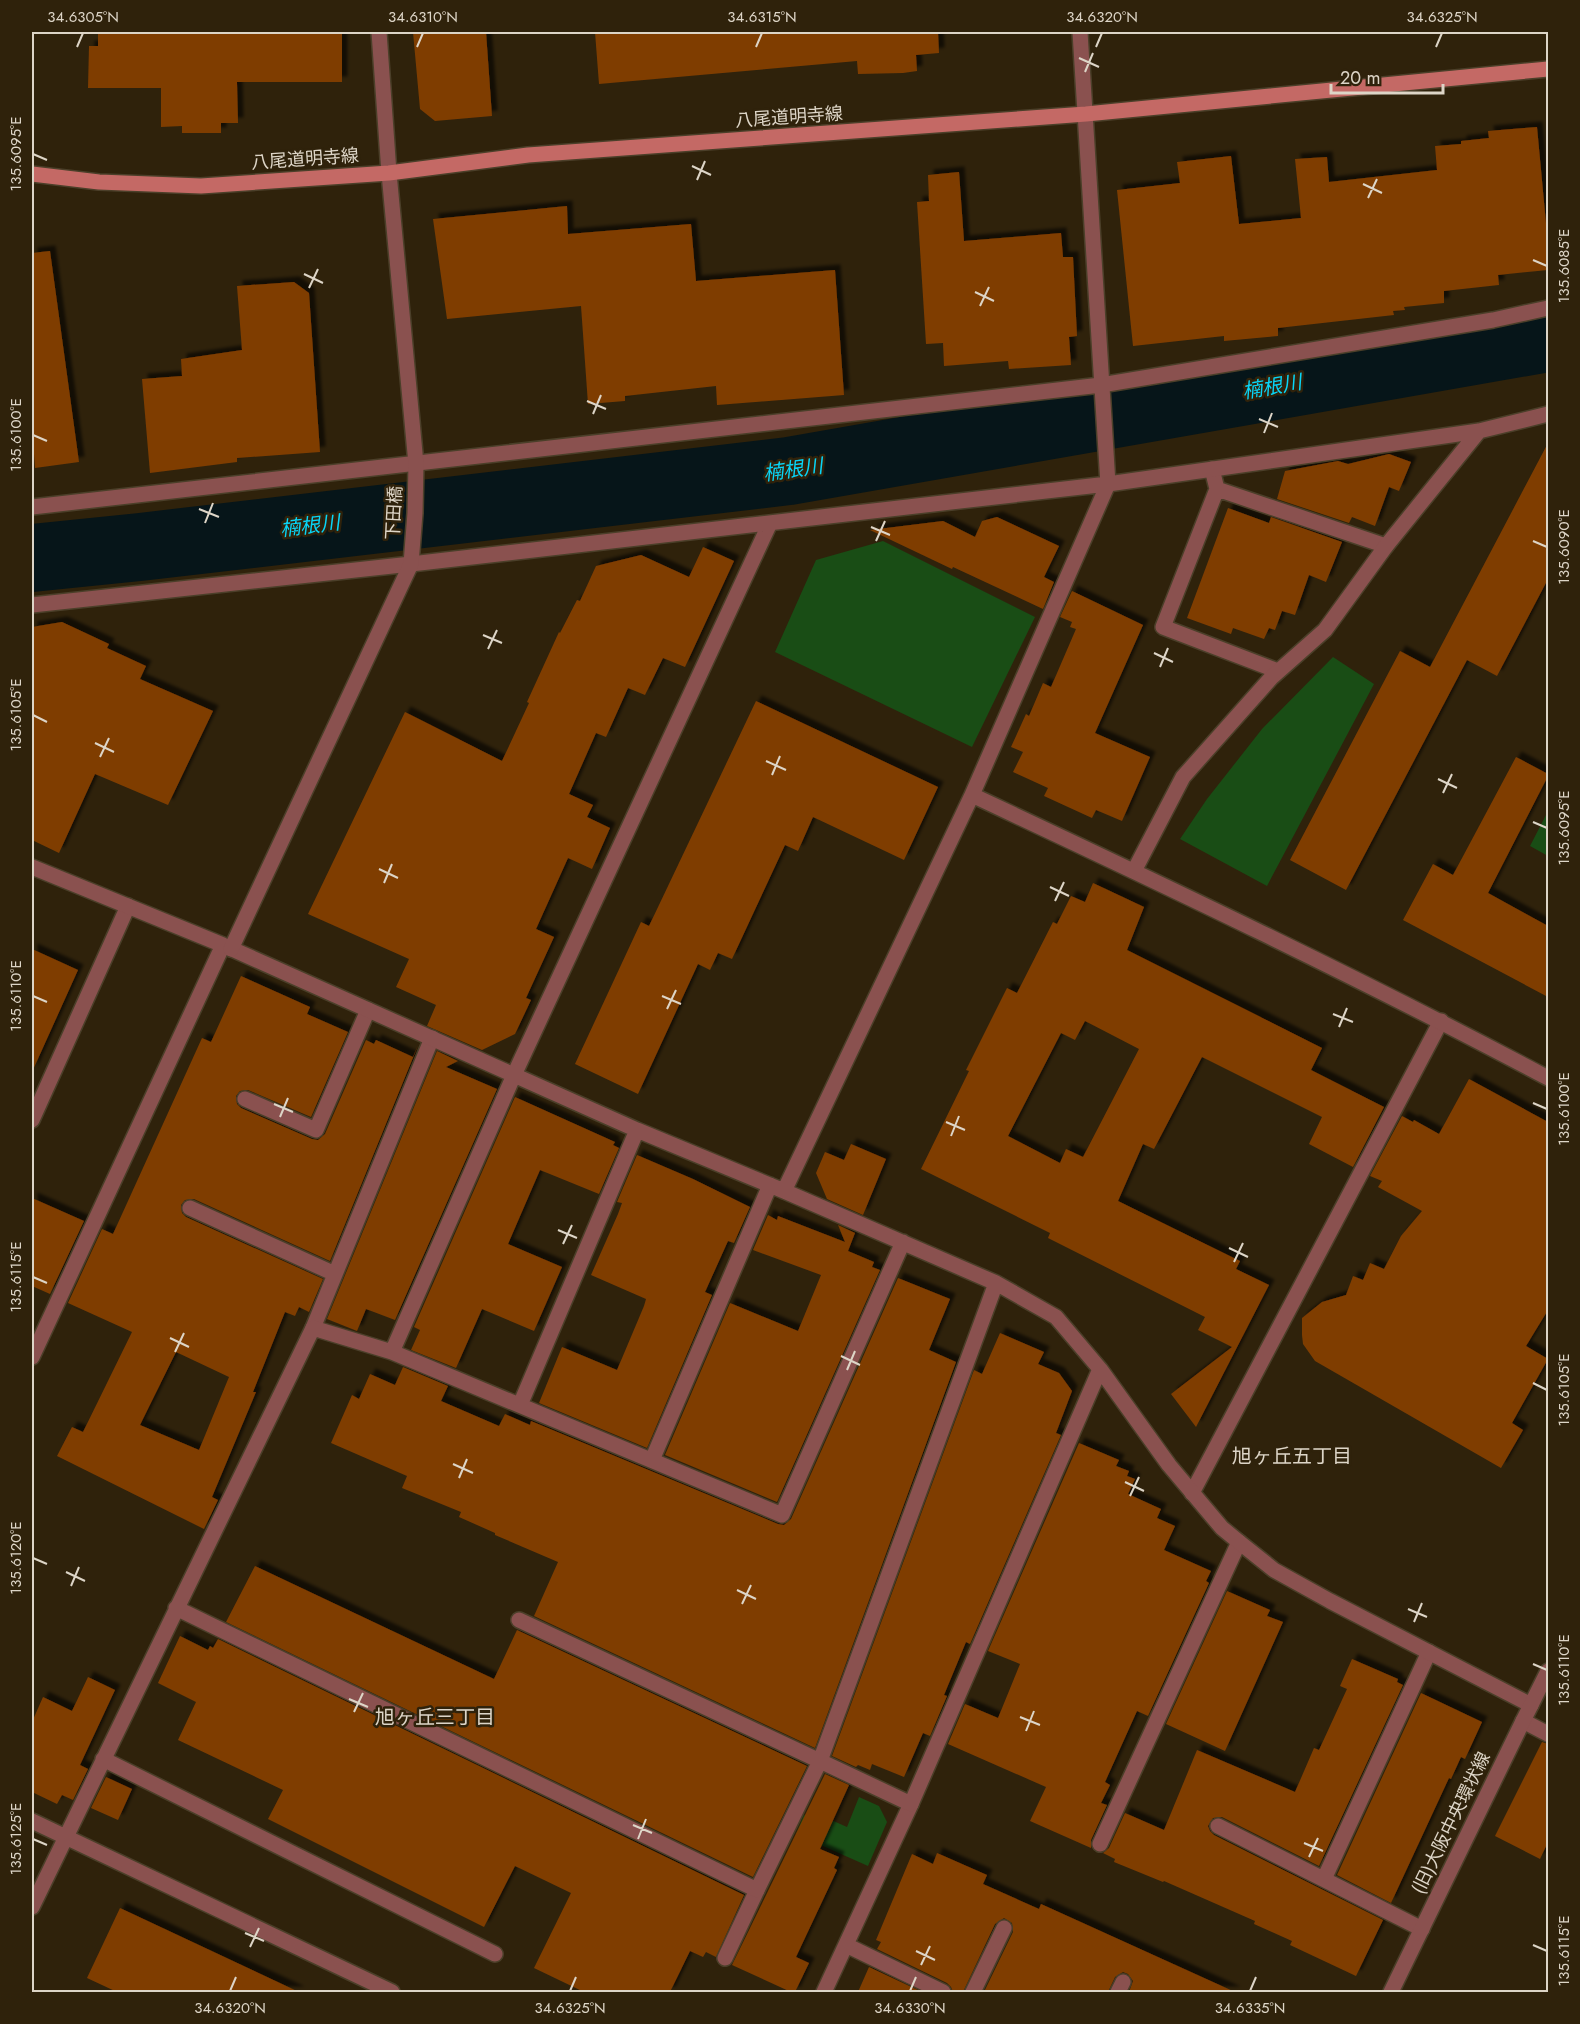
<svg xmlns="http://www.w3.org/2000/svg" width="1580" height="2024" viewBox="0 0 1580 2024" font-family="Jost,'Noto Sans JP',sans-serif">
<defs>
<filter id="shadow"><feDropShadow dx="5.5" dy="-5.5" stdDeviation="1.5" flood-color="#0009"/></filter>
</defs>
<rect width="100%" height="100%" fill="#2f220b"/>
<path fill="#194d15" d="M 883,541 L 1035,617 L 972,747 L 775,652 L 816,560 Z
M 1333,657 L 1374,684 L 1267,886 L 1180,839 L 1207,799 L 1262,729 Z
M 1548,811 L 1548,856 L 1530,846 Z
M 859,1797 L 879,1806 L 887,1822 L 868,1866 L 796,1834 L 804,1815 L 826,1825 L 829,1819 L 847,1827 Z"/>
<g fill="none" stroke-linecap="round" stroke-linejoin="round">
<path stroke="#061519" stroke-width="68" d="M 32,558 L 140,547 L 789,471 L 1548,338"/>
</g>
<path fill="#7f3d00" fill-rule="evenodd" filter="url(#shadow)" d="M 98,32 L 342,32 L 342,82 L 237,82 L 238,123 L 221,123 L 221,133 L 182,133 L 182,126 L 161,127 L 161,88 L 88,88 L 89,46 L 98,46 Z
M 413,32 L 486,32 L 492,116 L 435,121 L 420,109 Z
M 595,32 L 938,32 L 939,53 L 916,55 L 917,71 L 903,73 L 858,74 L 857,61 L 599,84 Z
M 1537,127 L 1548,245 L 1548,270 L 1498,275 L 1499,285 L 1444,291 L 1444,303 L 1404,307 L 1405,310 L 1393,311 L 1394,315 L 1278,328 L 1278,336 L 1224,341 L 1224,336 L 1133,346 L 1117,190 L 1180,183 L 1177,162 L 1231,156 L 1239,224 L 1301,218 L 1295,159 L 1327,157 L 1329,182 L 1437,170 L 1435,146 L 1461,144 L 1461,141 L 1489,138 L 1488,131 Z
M 959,172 L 964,241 L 1061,233 L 1063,257 L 1073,257 L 1077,336 L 1069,337 L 1071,365 L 1009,369 L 1008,361 L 944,366 L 943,343 L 926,344 L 917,202 L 929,201 L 928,175 Z
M 567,206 L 568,234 L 691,224 L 696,281 L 835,270 L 844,395 L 717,405 L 716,386 L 625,396 L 625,401 L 588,404 L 581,306 L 447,319 L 433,219 Z
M 50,251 L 79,462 L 35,468 L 32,426 L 32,253 Z
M 294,282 L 309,293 L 320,452 L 237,458 L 237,462 L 150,473 L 142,379 L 182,376 L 181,359 L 242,350 L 237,286 Z
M 1548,443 L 1548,579 L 1497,676 L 1467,660 L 1346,890 L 1290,860 L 1400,651 L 1430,667 Z
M 1389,454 L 1411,462 L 1399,491 L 1389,487 L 1375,526 L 1352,517 L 1349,523 L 1277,499 L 1285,471 L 1338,461 L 1348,464 Z
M 1228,508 L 1269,523 L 1271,517 L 1342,542 L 1326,582 L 1309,575 L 1295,615 L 1282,611 L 1275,630 L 1269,628 L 1264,639 L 1233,628 L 1231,634 L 1187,618 Z
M 997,517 L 1059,546 L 1044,577 L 1054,582 L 1043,609 L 953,567 L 952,569 L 870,530 L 943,521 L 975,537 L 982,521 Z
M 703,547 L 734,561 L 685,667 L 663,658 L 645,695 L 628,688 L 606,737 L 596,733 L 569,794 L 593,805 L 587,817 L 610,828 L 592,869 L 568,858 L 536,929 L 554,937 L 526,998 L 531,1000 L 515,1034 L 482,1050 L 427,1026 L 436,1005 L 396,987 L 409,959 L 308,914 L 405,712 L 502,761 L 529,703 L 527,702 L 559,632 L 560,633 L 577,600 L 580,601 L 596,566 L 641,555 L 689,577 Z
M 1072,591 L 1143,625 L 1095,733 L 1150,757 L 1122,821 L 1096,810 L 1092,818 L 1044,796 L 1048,788 L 1013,772 L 1023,752 L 1011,747 L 1026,714 L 1029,716 L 1043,683 L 1051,687 L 1076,629 L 1070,627 L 1072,622 L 1060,617 Z
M 62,622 L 109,644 L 107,648 L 146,666 L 140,679 L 213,711 L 168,805 L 95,774 L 59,853 L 32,840 L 32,627 Z
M 756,701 L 938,787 L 904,860 L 813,817 L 798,851 L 785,845 L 732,959 L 718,953 L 710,970 L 698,964 L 638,1094 L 575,1064 L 641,922 L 649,926 Z
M 1516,757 L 1548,774 L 1548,776 L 1488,893 L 1548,926 L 1548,997 L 1403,920 L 1433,864 L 1453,875 Z
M 1093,883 L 1144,907 L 1127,950 L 1322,1048 L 1311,1070 L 1384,1107 L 1353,1167 L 1309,1144 L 1322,1117 L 1202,1057 L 1154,1149 L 1143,1144 L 1118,1201 L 1240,1261 L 1236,1269 L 1269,1285 L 1196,1427 L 1171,1394 L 1232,1347 L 1198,1330 L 1205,1317 L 1048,1238 L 1050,1233 L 921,1169 L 969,1071 L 966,1070 L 1007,988 L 1017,993 L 1053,922 L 1057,924 L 1071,896 L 1085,902 ZM 1085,1021 L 1139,1049 L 1083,1157 L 1066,1149 L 1060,1163 L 1008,1136 L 1061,1033 L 1075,1040 Z
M 32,949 L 78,970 L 32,1072 Z
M 241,976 L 310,1007 L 307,1014 L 348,1032 L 311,1117 L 248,1090 L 240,1091 L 236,1096 L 237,1104 L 241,1108 L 312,1139 L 318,1140 L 325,1134 L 366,1040 L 374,1044 L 376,1040 L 413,1057 L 419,1043 L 330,1261 L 194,1199 L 185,1200 L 181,1205 L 182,1213 L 186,1217 L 323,1279 L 309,1312 L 299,1307 L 295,1316 L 285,1312 L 253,1392 L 256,1392 L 212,1497 L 218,1500 L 204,1529 L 57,1456 L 72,1427 L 83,1432 L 132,1332 L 68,1303 L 102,1229 L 113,1234 L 202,1038 L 211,1042 ZM 176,1352 L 229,1377 L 199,1450 L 140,1425 Z
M 437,1051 L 458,1061 L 446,1067 L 497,1089 L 395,1320 L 366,1309 L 357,1331 L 327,1319 Z
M 1469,1079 L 1548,1122 L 1548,1310 L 1526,1346 L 1548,1359 L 1512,1423 L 1523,1430 L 1501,1468 L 1315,1361 L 1303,1344 L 1302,1335 L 1302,1318 L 1322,1302 L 1346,1295 L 1353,1276 L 1363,1280 L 1370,1263 L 1384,1269 L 1401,1236 L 1422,1211 L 1378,1187 L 1382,1181 L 1370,1176 L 1402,1116 L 1413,1122 L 1414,1120 L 1439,1134 Z
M 515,1097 L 615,1142 L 613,1145 L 619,1148 L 599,1194 L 540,1170 L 508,1244 L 562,1267 L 534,1331 L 482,1309 L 456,1368 L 411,1350 L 420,1330 L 414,1327 Z
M 851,1144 L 886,1159 L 863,1215 L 827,1199 L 816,1173 L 825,1152 L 844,1160 Z
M 637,1155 L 693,1179 L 750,1207 L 734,1243 L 728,1241 L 705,1292 L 712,1295 L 647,1448 L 539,1403 L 562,1347 L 617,1370 L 644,1306 L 646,1299 L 591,1275 L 618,1214 L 622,1203 L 617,1202 Z
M 32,1198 L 84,1221 L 50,1294 L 32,1286 Z
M 768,1215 L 777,1220 L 778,1216 L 845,1242 L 838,1225 L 855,1233 L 848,1251 L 874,1262 L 872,1267 L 880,1270 L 777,1502 L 665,1455 L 730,1303 L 798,1331 L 821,1275 L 753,1250 Z
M 898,1278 L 950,1299 L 929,1350 L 956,1362 L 815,1748 L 534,1616 L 558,1562 L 495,1535 L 495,1533 L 459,1517 L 461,1512 L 402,1488 L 407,1476 L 331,1443 L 352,1395 L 359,1399 L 370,1374 L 395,1385 L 403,1367 L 448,1386 L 441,1401 L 499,1426 L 505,1414 L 530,1425 L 531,1421 L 778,1524 L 784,1525 L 791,1519 Z
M 1000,1333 L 1044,1352 L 1038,1364 L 1059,1373 L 1072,1391 L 1056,1433 L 1061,1435 L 970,1644 L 966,1642 L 944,1695 L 947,1696 L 930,1736 L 923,1733 L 904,1777 L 872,1764 L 870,1770 L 858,1765 L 856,1767 L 832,1756 L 974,1370 L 982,1374 Z
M 1079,1443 L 1119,1460 L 1116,1466 L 1129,1471 L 1127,1476 L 1135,1479 L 1128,1494 L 1161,1509 L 1157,1518 L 1175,1526 L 1164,1550 L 1211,1571 L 1206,1581 L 1209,1583 L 1148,1716 L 1137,1711 L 1105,1782 L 1110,1785 L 1101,1803 L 1107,1805 L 1091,1840 L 1091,1848 L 1030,1821 L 1046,1787 L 948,1744 L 965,1704 L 998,1718 L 1020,1664 L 988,1651 Z
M 255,1566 L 494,1679 L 517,1630 L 807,1766 L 753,1877 L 226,1622 Z
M 1227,1591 L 1270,1610 L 1267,1616 L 1283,1622 L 1225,1751 L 1166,1724 Z
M 180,1636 L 208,1650 L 210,1646 L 213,1648 L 218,1639 L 744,1895 L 716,1957 L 706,1952 L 703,1957 L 690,1951 L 670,1992 L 584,1992 L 534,1968 L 571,1893 L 515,1866 L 484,1927 L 268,1819 L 283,1790 L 178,1740 L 196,1702 L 158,1683 Z
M 1352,1659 L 1398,1679 L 1397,1682 L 1403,1685 L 1319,1866 L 1222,1817 L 1213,1818 L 1208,1826 L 1210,1831 L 1214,1835 L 1383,1920 L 1356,1976 L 1290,1945 L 1292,1941 L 1254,1924 L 1255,1921 L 1164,1881 L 1163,1882 L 1114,1862 L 1115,1859 L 1103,1853 L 1109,1848 L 1125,1813 L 1164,1830 L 1197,1750 L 1295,1792 L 1314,1748 L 1319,1750 L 1347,1689 L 1340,1686 Z
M 88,1677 L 115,1690 L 80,1765 L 88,1769 L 73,1800 L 62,1795 L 57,1804 L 32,1792 L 32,1722 L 43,1697 L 72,1711 Z
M 1421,1693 L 1482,1722 L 1465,1759 L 1461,1757 L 1451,1779 L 1449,1778 L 1391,1903 L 1337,1875 Z
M 1542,1742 L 1548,1744 L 1548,1842 L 1540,1859 L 1495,1836 Z
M 825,1774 L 849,1785 L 820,1849 L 839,1857 L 834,1868 L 837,1870 L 796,1957 L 809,1963 L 795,1992 L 791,1992 L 732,1965 Z
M 106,1777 L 132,1789 L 118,1820 L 91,1808 Z
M 937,1853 L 987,1875 L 983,1884 L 1039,1909 L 1041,1904 L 1235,1992 L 1129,1992 L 1133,1981 L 1128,1974 L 1123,1972 L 1115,1977 L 1108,1992 L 984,1992 L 1013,1932 L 1012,1923 L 1004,1918 L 995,1924 L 963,1992 L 953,1992 L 951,1987 L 947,1983 L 877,1949 L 881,1942 L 876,1940 L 912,1854 L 933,1864 Z
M 120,1908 L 299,1992 L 117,1992 L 87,1978 Z
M 869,1967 L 922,1992 L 858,1992 Z"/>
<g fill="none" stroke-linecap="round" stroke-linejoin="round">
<defs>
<path id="service" d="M 1212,469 L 1217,489 L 1386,546
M 1217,489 L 1163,627 L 1278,671
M 245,1099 L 316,1130 L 368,1010
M 32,1120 L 128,906
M 190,1208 L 335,1274
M 313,1328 L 432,1038
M 1192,1493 L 1441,1021
M 1218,1826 L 1422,1929
M 1100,1844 L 1239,1542
M 1324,1879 L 1429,1652
M 846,1945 L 943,1992
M 725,1958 L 757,1890
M 824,1992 L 911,1804
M 973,1992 L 1004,1928
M 1118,1992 L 1123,1982"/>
<path id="minor" d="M 32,507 L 1101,385 L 1493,320 L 1548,308
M 32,605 L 411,564 L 1108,484 L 1479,431 L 1548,414
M 972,795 C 1166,886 1360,978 1548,1078
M 32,867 L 223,945 L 637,1130 L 784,1191 L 996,1283 L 1056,1317 L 1100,1369 L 1169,1465 L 1222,1528 L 1239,1542 L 1274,1570 L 1330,1601 L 1531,1705
M 1134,871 L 1183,777 L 1271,678 L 1325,630 L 1386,546 L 1479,431
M 784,1191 L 972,795 L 1108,484 L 1080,32
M 996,1283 L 820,1761 L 911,1804 L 1100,1369
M 392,1352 L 782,1515 L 903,1242
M 32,1357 L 223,945
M 520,1405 L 637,1130
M 652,1460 L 770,1185
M 176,1608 L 757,1890 L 820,1761 L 519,1620
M 1523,1721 L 1548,1734
M 103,1759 L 495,1954
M 32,1821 L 392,1992
M 32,1907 L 313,1328 L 392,1352 L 514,1075 L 770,523"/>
<path id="tertiary" d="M 231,949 L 411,564 L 415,513 L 416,464 L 389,173 L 379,32
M 1391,1992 L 1523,1721 L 1548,1671"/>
<path id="secondary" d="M 32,174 L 99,182 L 201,186 L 389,173 L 528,155 L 1086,114 L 1548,69"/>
</defs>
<use href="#service" stroke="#4b3f29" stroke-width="18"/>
<use href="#minor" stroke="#4b3f29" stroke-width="18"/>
<use href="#tertiary" stroke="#4b3f29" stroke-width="18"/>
<use href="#secondary" stroke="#4b3f29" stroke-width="18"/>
<use href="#service" stroke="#8a514f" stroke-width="15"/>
<use href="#minor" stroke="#8a514f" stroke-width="15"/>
<use href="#tertiary" stroke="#8a514f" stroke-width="15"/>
<use href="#secondary" stroke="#c46965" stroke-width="15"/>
</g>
<path fill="none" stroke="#ddd5c7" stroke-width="2" d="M 77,47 L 83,33M 417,47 L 423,33M 756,47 L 762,33M 1096,47 L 1102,33M 1436,47 L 1442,33M 1079,58 L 1099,67M 1085,72 L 1093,53M 33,154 L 47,160M 692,166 L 711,175M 697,180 L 705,161M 1363,184 L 1382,193M 1368,198 L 1377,179M 1533,260 L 1547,266M 304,274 L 323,283M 309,288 L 318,269M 975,292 L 994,301M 980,306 L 989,287M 587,401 L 606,409M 593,414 L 601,395M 1259,419 L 1278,427M 1264,433 L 1272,413M 33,435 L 47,441M 199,509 L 219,517M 205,523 L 213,503M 871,527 L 890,535M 876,541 L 885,521M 1533,541 L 1547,547M 483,635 L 502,643M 488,649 L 497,630M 1154,653 L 1173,662M 1160,667 L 1168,648M 33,715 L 47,722M 95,743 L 114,752M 100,757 L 109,738M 766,761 L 786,770M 772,775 L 780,756M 1438,779 L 1457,788M 1443,793 L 1452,774M 1533,822 L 1547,828M 379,869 L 398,878M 384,883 L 392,864M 1050,887 L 1069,896M 1055,901 L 1064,882M 33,996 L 47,1002M 662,996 L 681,1004M 667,1009 L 676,990M 1333,1014 L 1353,1022M 1339,1027 L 1347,1008M 1533,1103 L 1547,1109M 274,1104 L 293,1112M 280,1117 L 288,1098M 946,1122 L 965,1130M 951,1136 L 959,1116M 558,1230 L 577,1238M 563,1244 L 572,1225M 1229,1248 L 1248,1257M 1234,1262 L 1243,1243M 33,1277 L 47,1283M 170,1338 L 189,1347M 175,1352 L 184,1333M 841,1356 L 860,1365M 847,1370 L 855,1351M 1533,1383 L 1547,1390M 453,1464 L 473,1473M 459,1478 L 467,1459M 1125,1482 L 1144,1491M 1130,1496 L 1139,1477M 33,1558 L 47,1564M 66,1572 L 85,1581M 71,1586 L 79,1567M 737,1590 L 756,1599M 742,1604 L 751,1585M 1408,1609 L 1427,1617M 1414,1622 L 1422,1603M 1533,1664 L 1547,1670M 349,1699 L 368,1707M 354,1712 L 363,1693M 1020,1717 L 1040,1725M 1026,1731 L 1034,1711M 633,1825 L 652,1833M 33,1839 L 47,1845M 638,1839 L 646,1819M 1304,1843 L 1323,1851M 1309,1857 L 1318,1838M 245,1933 L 264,1941M 1533,1945 L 1547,1951M 250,1947 L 259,1928M 916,1951 L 935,1960M 921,1965 L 930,1946M 230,1991 L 236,1977M 570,1991 L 576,1977M 910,1991 L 916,1977M 1250,1991 L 1256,1977"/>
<g text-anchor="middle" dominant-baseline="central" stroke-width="5" stroke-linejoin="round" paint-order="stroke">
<g font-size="18" fill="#ddd5c7" stroke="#2f220b">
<text transform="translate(789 117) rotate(-4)">八尾道明寺線</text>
<text transform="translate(305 159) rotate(-4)">八尾道明寺線</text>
<text transform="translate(394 513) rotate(-87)">下田橋</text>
<text transform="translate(1451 1823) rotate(-64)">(旧)大阪中央環状線</text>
</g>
<g font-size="20" font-style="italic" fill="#08d5f7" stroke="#2f220b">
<text transform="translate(1272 387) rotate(-10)">楠根川</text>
<text transform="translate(793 470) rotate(-8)">楠根川</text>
<text transform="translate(310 526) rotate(-7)">楠根川</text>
</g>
<g font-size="20" fill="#ddd5c7" stroke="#2f220b">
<text x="1292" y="1456">旭ヶ丘五丁目</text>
<text x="435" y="1717">旭ヶ丘三丁目</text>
</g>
</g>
<rect width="1580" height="2024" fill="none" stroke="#2f220b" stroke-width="66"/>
<path d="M1331 84v9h112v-9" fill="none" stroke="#ddd5c7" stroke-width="3"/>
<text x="1340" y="84" font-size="18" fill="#ddd5c7" stroke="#2f220b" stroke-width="4.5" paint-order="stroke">20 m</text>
<rect x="33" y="33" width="1514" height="1958" fill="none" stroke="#ddd5c7" stroke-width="2"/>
<g font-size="15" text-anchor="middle" fill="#ddd5c7">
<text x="83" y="22">34.6305°N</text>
<text x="423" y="22">34.6310°N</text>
<text x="762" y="22">34.6315°N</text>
<text x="1102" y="22">34.6320°N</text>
<text x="1442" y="22">34.6325°N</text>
<text transform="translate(16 154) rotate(-90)" y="5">135.6095°E</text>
<text transform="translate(1564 266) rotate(-90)" y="5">135.6085°E</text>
<text transform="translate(16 435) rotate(-90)" y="5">135.6100°E</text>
<text transform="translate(1564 547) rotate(-90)" y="5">135.6090°E</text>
<text transform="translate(16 715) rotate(-90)" y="5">135.6105°E</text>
<text transform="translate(1564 828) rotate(-90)" y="5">135.6095°E</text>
<text transform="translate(16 996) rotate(-90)" y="5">135.6110°E</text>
<text transform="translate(1564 1109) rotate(-90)" y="5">135.6100°E</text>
<text transform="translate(16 1277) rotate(-90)" y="5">135.6115°E</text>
<text transform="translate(1564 1390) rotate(-90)" y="5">135.6105°E</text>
<text transform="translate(16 1558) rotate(-90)" y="5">135.6120°E</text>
<text transform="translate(1564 1670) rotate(-90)" y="5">135.6110°E</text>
<text transform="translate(16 1839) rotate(-90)" y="5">135.6125°E</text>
<text transform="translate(1564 1951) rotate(-90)" y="5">135.6115°E</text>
<text x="230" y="2013">34.6320°N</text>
<text x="570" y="2013">34.6325°N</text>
<text x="910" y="2013">34.6330°N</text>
<text x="1250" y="2013">34.6335°N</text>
</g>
</svg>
